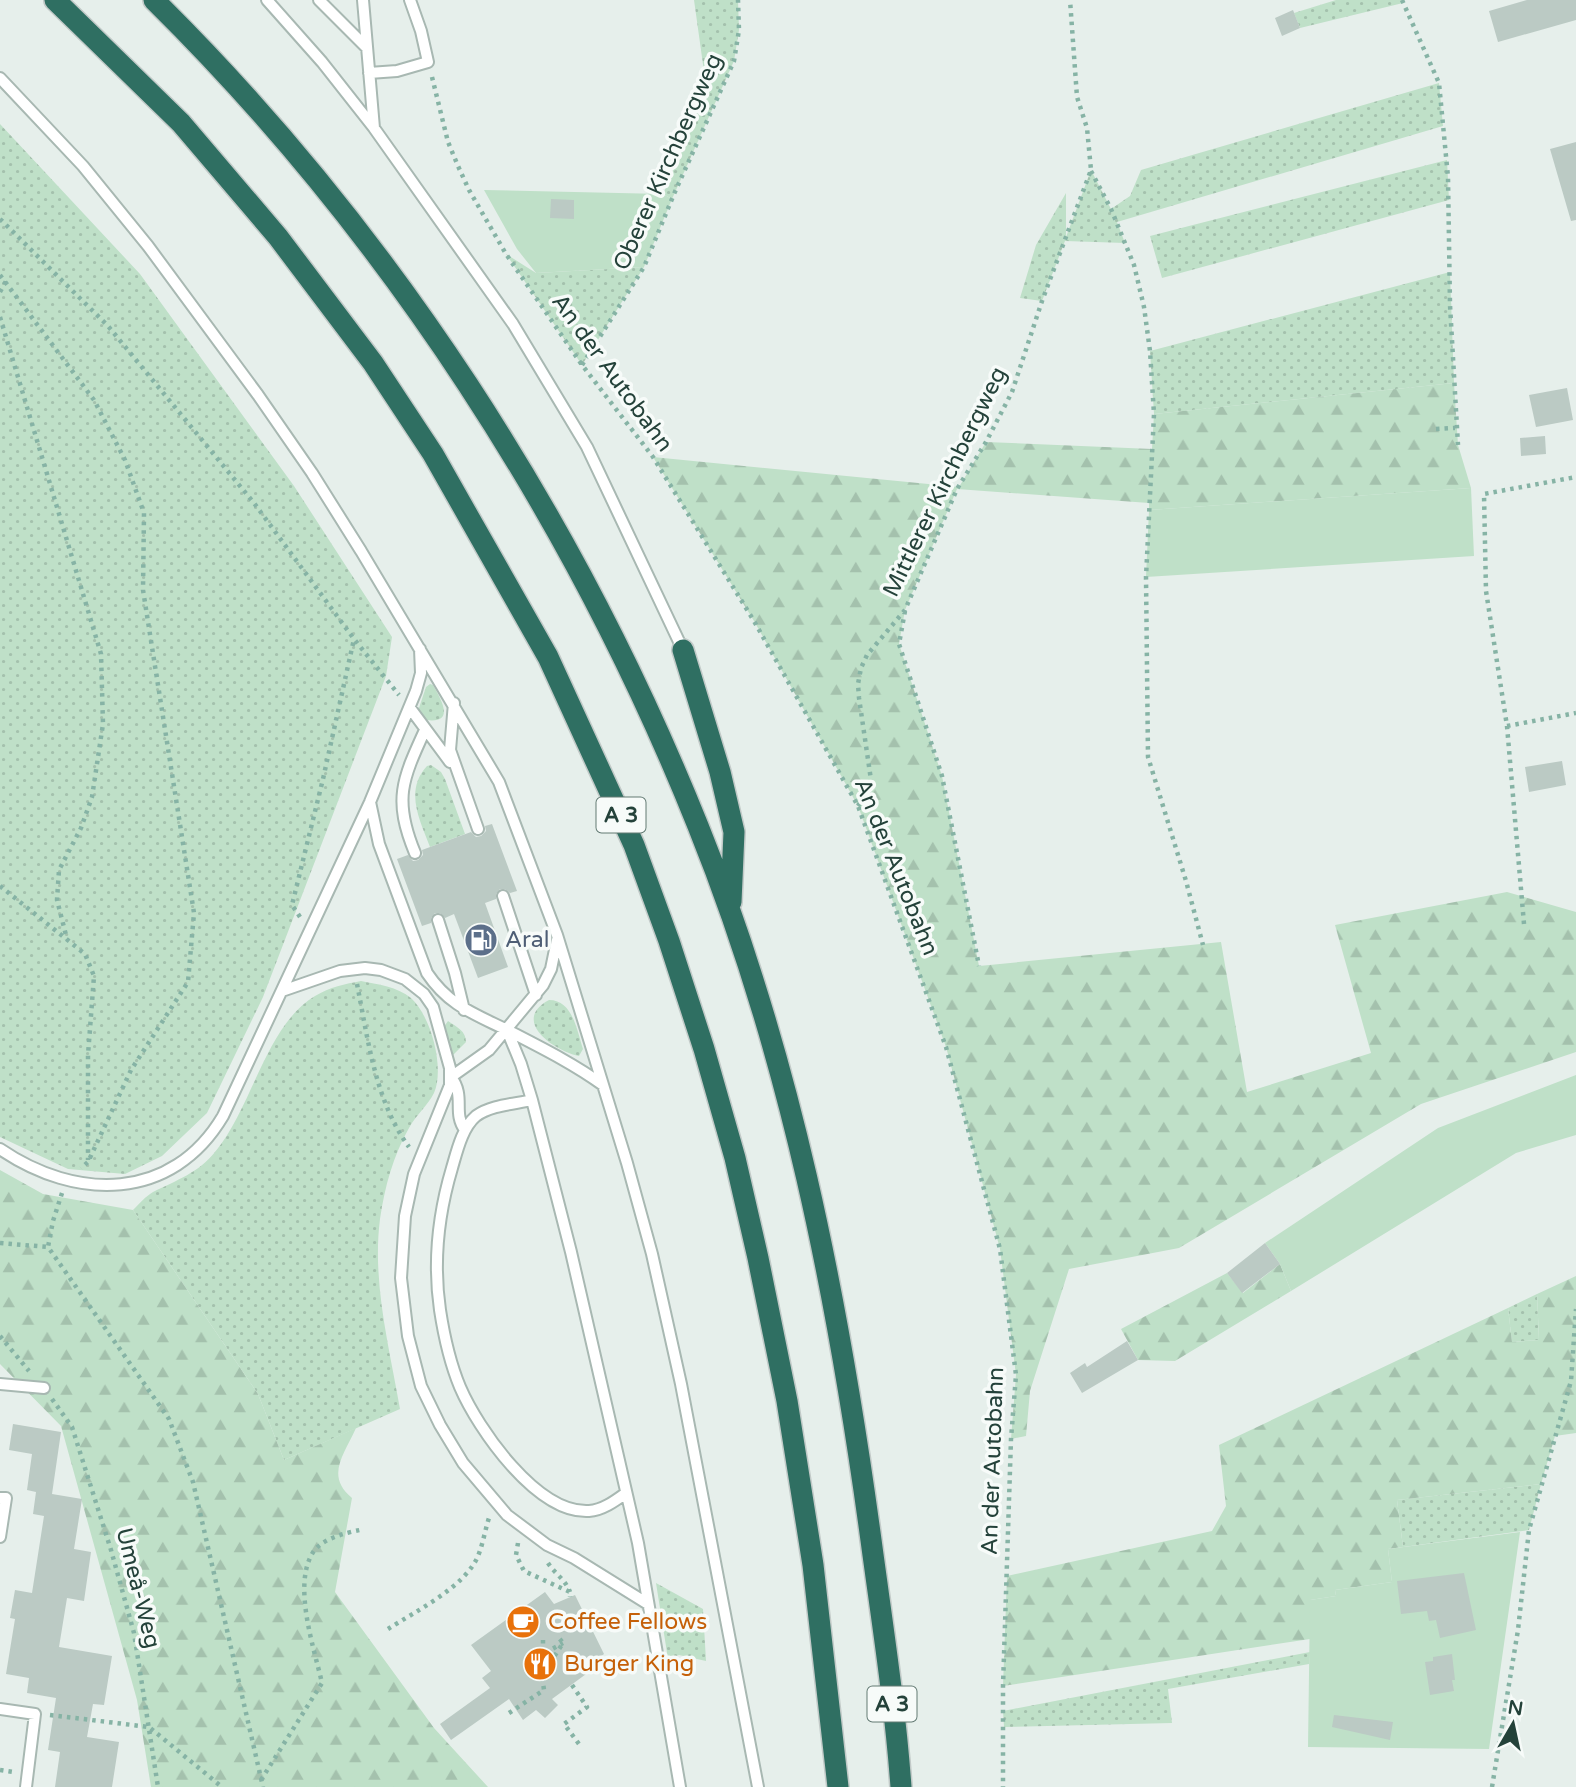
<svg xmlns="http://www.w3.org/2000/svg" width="1576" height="1787" viewBox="0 0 1576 1787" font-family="'Varela Round',sans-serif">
<defs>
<pattern id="grass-dots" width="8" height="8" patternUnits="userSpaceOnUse" patternTransform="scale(1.75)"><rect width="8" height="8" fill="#bfe0c8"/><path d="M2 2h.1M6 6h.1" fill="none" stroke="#a4c1ad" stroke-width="1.8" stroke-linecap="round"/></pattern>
<pattern id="forest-firs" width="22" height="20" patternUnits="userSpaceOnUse" patternTransform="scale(1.75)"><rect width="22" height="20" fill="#bfe0c8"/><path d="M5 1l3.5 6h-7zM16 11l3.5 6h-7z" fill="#a4c1ad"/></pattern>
</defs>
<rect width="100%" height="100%" fill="#e6efeb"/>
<path fill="url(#grass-dots)" d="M 694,0 L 738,0 L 739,30 L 734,61 L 672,199 L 663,194 L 694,122 L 699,89 L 706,86 Z
M 1336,0 L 1402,0 L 1403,3 L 1300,28 L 1294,13 Z
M 1439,83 L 1443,126 L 1117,222 L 1125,243 L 1065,241 L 1042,301 L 1020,298 L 1036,245 L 1066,193 L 1066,237 L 1091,170 L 1111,209 L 1130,196 L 1141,170 Z
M 0,124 L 140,274 L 294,486 L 392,637 L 386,676 L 263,997 L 207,1113 L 162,1156 L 125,1174 L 68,1169 L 0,1137 Z
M 1447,160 L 1449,200 L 1162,278 L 1150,236 Z
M 506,254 L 536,273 L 644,267 L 582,365 Z
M 1450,272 L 1454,383 L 1154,414 L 1150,351 Z
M 430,684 L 433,685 C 441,699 456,724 426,720 L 418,711 L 426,687 Z
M 431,765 L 441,772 L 445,779 L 465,834 L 430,847 C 420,820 404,791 427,766 Z
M 361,981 C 377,984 398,987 411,998 C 431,1016 445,1068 434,1093 C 428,1105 416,1115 409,1128 C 393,1156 385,1186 380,1219 C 372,1282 389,1346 400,1409 L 284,1460 L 258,1394 L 133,1210 C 139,1204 146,1196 153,1192 C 177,1180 198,1173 215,1152 C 252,1108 266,1025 315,996 C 330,987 345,984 361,981 Z
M 549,1000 C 573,1000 577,1031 583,1049 L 579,1056 C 555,1051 510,1021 549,1000 Z
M 448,1021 C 457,1027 466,1031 466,1042 L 453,1055 L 443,1028 Z
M 1537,1294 L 1539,1340 L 1512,1342 L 1508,1308 Z
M 1541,1484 L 1529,1530 L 1403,1547 L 1397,1500 Z
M 656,1583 L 703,1609 L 706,1661 L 679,1655 L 668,1659 Z
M 1310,1652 L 1309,1664 L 1168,1689 L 1172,1723 L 1004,1727 L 1003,1711 Z"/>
<path fill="url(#forest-firs)" d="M 1454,383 L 1458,445 L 1471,488 L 1149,510 L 1149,503 L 957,489 L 905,610 L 899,644 L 942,776 L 979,966 L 1221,942 L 1247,1092 L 1371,1053 L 1335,925 L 1507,892 L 1576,912 L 1576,1052 L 1421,1104 L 1179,1248 L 1069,1269 L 1030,1391 L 1026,1436 L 1011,1439 L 1016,1375 L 1000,1249 L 946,1047 L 858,806 L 754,621 L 653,457 L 959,487 L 986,442 L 1152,449 L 1154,414 Z
M 0,1170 L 43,1194 L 133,1210 L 258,1394 L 284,1460 L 356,1428 C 344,1455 325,1476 352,1498 L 335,1592 L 434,1728 L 488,1787 L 151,1787 L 137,1700 L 61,1426 L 0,1364 Z
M 1280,1264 L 1291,1291 L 1175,1361 L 1138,1360 L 1121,1329 L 1227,1273 L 1243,1293 Z
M 1576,1276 L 1576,1433 L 1555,1436 L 1541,1484 L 1397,1500 L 1403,1547 L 1388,1549 L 1392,1582 L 1335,1590 L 1336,1596 L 1310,1600 L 1310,1639 L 1003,1686 L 1007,1576 L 1212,1531 L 1226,1506 L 1219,1445 L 1508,1308 L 1512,1342 L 1539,1340 L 1537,1294 Z"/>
<path fill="#bfe0c8" d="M 484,190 L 663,194 L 672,199 L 644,267 L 536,273 L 517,249 Z
M 1471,488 L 1474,556 L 1146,577 L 1149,510 Z
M 1576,1075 L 1576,1135 L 1516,1153 L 1291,1291 L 1280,1264 L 1265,1243 L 1438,1128 Z
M 1520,1532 L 1489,1749 L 1308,1747 L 1310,1600 L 1336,1596 L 1335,1590 L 1392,1582 L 1388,1549 Z"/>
<path fill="#bbcac4" d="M 1527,0 L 1576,0 L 1576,20 L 1498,42 L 1489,11 Z
M 1293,10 L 1300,28 L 1282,36 L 1275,18 Z
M 1576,142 L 1576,220 L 1571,221 L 1550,149 Z
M 551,199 L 574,200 L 574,219 L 550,218 Z
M 1567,388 L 1573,420 L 1536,427 L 1529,395 Z
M 1545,436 L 1546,454 L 1521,456 L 1520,438 Z
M 1562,761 L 1566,785 L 1529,792 L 1525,767 Z
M 492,824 L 517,891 L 510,893 L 505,889 L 500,889 L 496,894 L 496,899 L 485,903 L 508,967 L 478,978 L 454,914 L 445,918 L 440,913 L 435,913 L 431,918 L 431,923 L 422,926 L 397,859 L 408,855 L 413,861 L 418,860 L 423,855 L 422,850 L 471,832 L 476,837 L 481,836 L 486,831 L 485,826 Z
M 1265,1243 L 1280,1264 L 1242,1293 L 1227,1273 Z
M 1127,1341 L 1138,1360 L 1082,1393 L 1070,1373 L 1085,1363 L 1087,1367 Z
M 13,1424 L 61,1432 L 52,1494 L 82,1499 L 74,1549 L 91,1552 L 84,1601 L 67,1598 L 59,1647 L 112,1656 L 104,1705 L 93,1704 L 87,1737 L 119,1742 L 112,1787 L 55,1787 L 60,1752 L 48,1750 L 56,1698 L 27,1693 L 29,1678 L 6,1674 L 15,1619 L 10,1618 L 15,1590 L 32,1593 L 44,1516 L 33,1514 L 36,1492 L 27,1490 L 32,1454 L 9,1450 Z
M 1464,1573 L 1476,1630 L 1440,1638 L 1436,1620 L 1429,1621 L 1427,1611 L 1401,1614 L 1397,1581 Z
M 545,1592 L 554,1604 L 575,1595 L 604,1654 L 594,1662 L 597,1666 L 552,1699 L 558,1705 L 545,1718 L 536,1710 L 523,1720 L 509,1699 L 451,1740 L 440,1724 L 490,1688 L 482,1678 L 491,1671 L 471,1645 Z
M 1452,1654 L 1455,1680 L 1452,1680 L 1454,1691 L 1430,1695 L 1425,1662 L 1433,1661 L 1433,1657 Z
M 1334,1715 L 1393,1722 L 1390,1740 L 1332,1727 Z"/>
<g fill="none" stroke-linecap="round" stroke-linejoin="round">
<defs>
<path id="service" d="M 267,0 L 322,62 L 374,128 L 513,324 L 587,447 L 683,650
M 319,0 L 367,48
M 363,0 L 374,128
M 369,73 L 397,71 L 428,62 L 421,31 L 410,0
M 0,78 L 83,166 L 148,246 L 258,395 L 312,473 L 361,551 L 499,782 L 557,935 L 627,1163 L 652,1254 L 681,1384 L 758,1787
M 454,703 L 450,750 L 478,829
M 410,708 L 450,762
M 370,802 L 379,844 L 427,973 C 449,1006 475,1014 509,1031 C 542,1048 574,1064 603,1085
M 415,853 C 393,800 402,780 425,730
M 503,896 L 536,995
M 438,920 L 455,973 L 464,1010
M 282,991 L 340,971 L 365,968 L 381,970 L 405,979 L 424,994 L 433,1007 L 450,1068 L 450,1085 L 414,1174 L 405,1216 L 401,1278 L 408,1336 L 421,1386 L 440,1425 L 463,1463 L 507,1515 L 547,1545 L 574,1558 L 648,1604
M 507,1030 L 521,1064 L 532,1100 L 571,1252 L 638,1543 L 680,1787
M 451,1077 L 489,1050 L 543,985 L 551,969 L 557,940
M 451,1077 C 466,1097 452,1112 465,1130
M 532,1100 C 515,1104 491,1105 476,1116 C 462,1128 457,1151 452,1168 C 438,1215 433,1262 440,1310 C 444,1336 450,1363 460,1387 C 478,1429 537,1514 589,1511 C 603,1510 615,1501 626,1493
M 0,1149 C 76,1201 172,1202 223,1116 L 370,802 L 416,691 L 421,673 L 420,649
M 0,1384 L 44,1388
M 0,1498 L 6,1498 L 0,1537
M 0,1709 L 35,1714 L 26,1787"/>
<path id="motorway" d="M 55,0 L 181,123 L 278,237 L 373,363 L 433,454 L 548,657 L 634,845 L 669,941 L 704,1049 L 735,1158 L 758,1258 L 787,1401 L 813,1565 L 838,1787
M 154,0 C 389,232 575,519 698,826 C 790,1054 838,1297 871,1540 C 882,1622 895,1704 901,1787
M 683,650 L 720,772 L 734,832 L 731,902"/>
</defs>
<use href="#service" stroke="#a8b8b2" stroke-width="14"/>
<use href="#motorway" stroke="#c2cac8" stroke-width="24"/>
<path stroke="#86b3a5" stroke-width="4.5" stroke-dasharray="3.5 5" stroke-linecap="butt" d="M 1402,0 L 1439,83 L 1448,177 L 1450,305 L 1458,445
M 432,77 L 448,142 L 458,166 L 469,190 L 506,254 L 582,365 L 653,457 L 754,621 L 858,806 L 946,1047 L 1000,1249 L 1016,1375 L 1011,1439 L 1003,1686 L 1003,1787
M 1091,171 L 1111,209 L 1134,265 L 1144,307 L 1150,351 L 1154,414 L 1146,577 L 1148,757 L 1186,881 L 1203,945
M 0,219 L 108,326 L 254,503 L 354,639 L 399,695
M 0,275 L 94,400 L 125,460 L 144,513 L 143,590 L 194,913 L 188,982 L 131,1070 L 88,1162 L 81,1168
M 0,292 L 6,281
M 0,317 L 101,654 L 103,724 L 92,797 L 81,828 L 59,870 L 57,900 L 67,939
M 582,365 L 644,267 L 674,194 L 734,61 L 739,30 L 738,0
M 1436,429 L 1455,428
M 905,611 L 899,644 L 942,776 L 979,966
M 1507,726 L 1576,713
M 858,806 L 869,788 L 871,780 L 859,698 L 858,684 L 861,668 L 867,655 L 905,610 L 957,489 L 986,442 L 1012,392 L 1042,301 L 1091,170 L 1087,128 L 1077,97 L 1070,0
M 0,886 L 85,954 L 94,976 L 88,1055 L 88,1160
M 300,917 L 292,905 L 323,779 L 354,639
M 1524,924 L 1507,726 L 1486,591 L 1484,494 L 1576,477
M 357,984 C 368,1039 375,1101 409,1147
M 62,1193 L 53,1221 L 48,1247 L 169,1419 L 193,1482 L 263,1787
M 0,1243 L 48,1247
M 0,1336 L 29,1371
M 52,1399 L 72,1427 L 111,1550 L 134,1633 L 158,1787
M 518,1543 L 516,1555 L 524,1571 L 570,1592 L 570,1597
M 548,1563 C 555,1574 565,1579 570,1592
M 388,1629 C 416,1611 465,1587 478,1556 C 483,1544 485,1530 489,1518
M 543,1640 L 543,1654 L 563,1643
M 550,1663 L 563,1643 L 559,1638
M 572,1685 L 587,1707 L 564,1724 L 579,1744
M 509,1713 L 544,1690 L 541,1668
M 50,1715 L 149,1727 L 222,1787
M 0,1770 L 13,1772
M 261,1780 L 322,1683 C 314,1648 293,1587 312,1554 C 320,1539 345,1533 360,1530
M 1492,1787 L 1518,1630 L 1529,1530 L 1571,1381 L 1576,1309"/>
<use href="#service" stroke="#fff" stroke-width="10"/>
<use href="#motorway" stroke="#2f6f62" stroke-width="21"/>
</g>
<defs>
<symbol id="fuel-disc" viewBox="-11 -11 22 22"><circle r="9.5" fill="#5c6f8a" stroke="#f7fbf9"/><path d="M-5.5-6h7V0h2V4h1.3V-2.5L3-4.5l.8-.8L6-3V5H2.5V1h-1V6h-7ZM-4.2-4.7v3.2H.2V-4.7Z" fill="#fff"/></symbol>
<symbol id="cafe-disc" viewBox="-11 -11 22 22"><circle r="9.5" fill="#e8710a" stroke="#f7fbf9"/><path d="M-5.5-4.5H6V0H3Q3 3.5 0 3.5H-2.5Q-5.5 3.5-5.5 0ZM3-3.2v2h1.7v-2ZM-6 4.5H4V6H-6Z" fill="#fff"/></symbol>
<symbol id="restaurant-disc" viewBox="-11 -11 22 22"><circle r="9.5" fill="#e8710a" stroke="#f7fbf9"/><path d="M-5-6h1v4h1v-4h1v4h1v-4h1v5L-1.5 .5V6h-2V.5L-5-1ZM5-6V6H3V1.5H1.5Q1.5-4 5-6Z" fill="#fff"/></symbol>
</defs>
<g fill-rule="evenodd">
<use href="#fuel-disc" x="462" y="921" width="38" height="38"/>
<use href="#cafe-disc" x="504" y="1603" width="38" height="38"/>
<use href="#restaurant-disc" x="521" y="1645" width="38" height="38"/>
</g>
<g text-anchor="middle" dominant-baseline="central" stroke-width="7" stroke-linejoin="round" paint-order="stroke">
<g fill="#f7fbf9" stroke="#637a73" stroke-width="2">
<rect x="596.5" y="797.5" width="49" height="35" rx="5"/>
<rect x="867.5" y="1686.5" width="49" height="35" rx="5"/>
</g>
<g font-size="21" font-weight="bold" fill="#24423a">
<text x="621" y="815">A 3</text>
<text x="892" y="1704">A 3</text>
</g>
<g font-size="23" fill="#24423a" stroke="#f7fbf9">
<text transform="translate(668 162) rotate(-66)">Oberer Kirchbergweg</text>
<text transform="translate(612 373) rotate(54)">An der Autobahn</text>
<text transform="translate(945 482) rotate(-64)">Mittlerer Kirchbergweg</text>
<text transform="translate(896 867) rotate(68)">An der Autobahn</text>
<text transform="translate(993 1461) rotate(-88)">An der Autobahn</text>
<text transform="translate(138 1588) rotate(76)">Umeå-Weg</text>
</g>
<g font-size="23" fill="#4e5e75" stroke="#f7fbf9" text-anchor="start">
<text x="505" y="940">Aral</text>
</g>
<g font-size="23" fill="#c56008" stroke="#f7fbf9" text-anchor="start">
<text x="548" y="1622">Coffee Fellows</text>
<text x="564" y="1664">Burger King</text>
</g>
</g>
<g transform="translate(1513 1724) rotate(9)" stroke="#f7fbf9" stroke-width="5" paint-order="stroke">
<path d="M0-5L12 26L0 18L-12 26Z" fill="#24423a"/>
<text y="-10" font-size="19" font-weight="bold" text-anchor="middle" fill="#24423a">N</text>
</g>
</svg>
